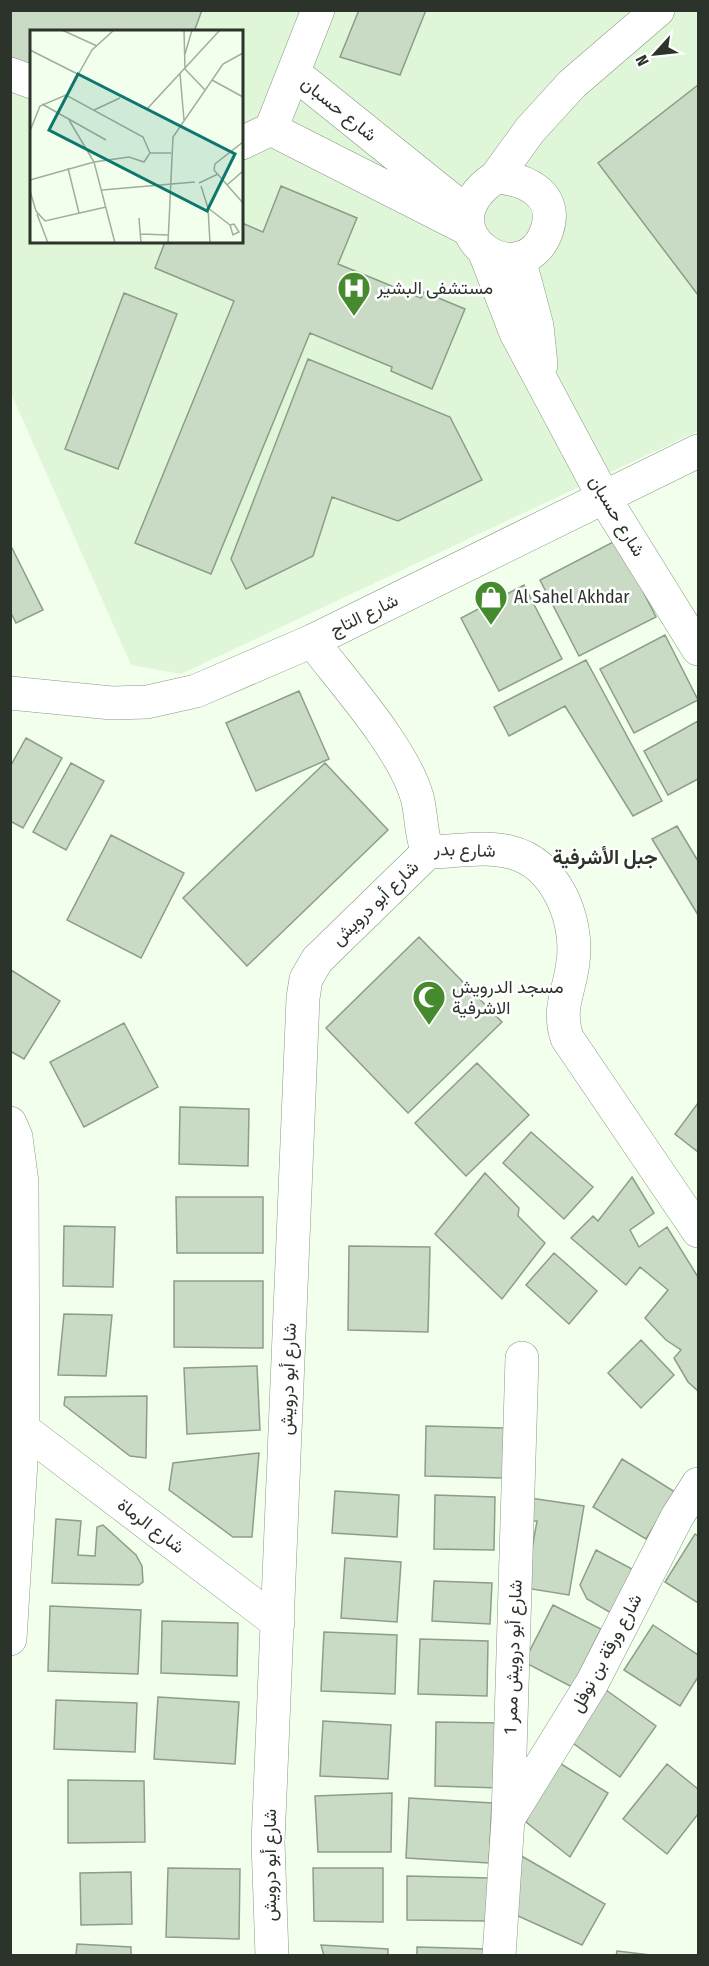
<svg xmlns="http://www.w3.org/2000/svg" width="709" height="1966" viewBox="0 0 709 1966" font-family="'Fira Sans Condensed',Vazirmatn,sans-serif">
<rect width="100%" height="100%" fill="#f1ffec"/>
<path fill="#dff6d9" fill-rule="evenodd" d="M 10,11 L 698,11 L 698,431 L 181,674 L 131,665 L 11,393 ZM 32,32 L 242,32 L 242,242 L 32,242 Z"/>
<path fill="#c9dbc4" stroke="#8d9e88" stroke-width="1.5" d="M 10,10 L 202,10 L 194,32 L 32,32 L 32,66 L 10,57 Z
M 359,10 L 426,10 L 400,75 L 340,57 Z
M 698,85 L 698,295 L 598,163 Z
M 281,186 L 357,218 L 338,264 L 421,298 L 424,292 L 465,309 L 432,389 L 391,371 L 392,367 L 310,333 L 211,574 L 135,543 L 234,301 L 155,268 L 165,242 L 242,242 L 242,223 L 263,232 Z
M 124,293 L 177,314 L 118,469 L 65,449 Z
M 308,359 L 450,417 L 482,480 L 398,521 L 332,497 L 313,556 L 246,589 L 231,559 Z
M 617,540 L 656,617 L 579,656 L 540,580 Z
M 10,544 L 43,610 L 16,623 L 10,611 Z
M 524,585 L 562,659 L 499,691 L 461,618 Z
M 665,635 L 698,700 L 634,733 L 600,669 Z
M 586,660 L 662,801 L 633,816 L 565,706 L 509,736 L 494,707 Z
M 299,691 L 329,759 L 256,791 L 226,723 Z
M 698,721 L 698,779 L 668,795 L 644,751 Z
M 26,738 L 62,758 L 23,828 L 10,821 L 10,767 Z
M 71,763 L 104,781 L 66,850 L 33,832 Z
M 325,763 L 388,830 L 247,966 L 183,898 Z
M 677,826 L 698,861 L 698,915 L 652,839 Z
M 111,835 L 184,873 L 141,958 L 67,920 Z
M 419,937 L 502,1022 L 408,1113 L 326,1028 Z
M 11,970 L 60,1001 L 24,1059 L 10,1051 Z
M 124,1023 L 158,1087 L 84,1127 L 50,1062 Z
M 477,1063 L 529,1115 L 466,1176 L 415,1123 Z
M 698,1103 L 698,1152 L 675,1134 Z
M 180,1107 L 249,1109 L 248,1166 L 179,1164 Z
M 531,1132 L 593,1187 L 564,1219 L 503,1163 Z
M 485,1173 L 519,1208 L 518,1216 L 545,1243 L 502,1299 L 435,1234 Z
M 632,1177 L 654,1213 L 630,1230 L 639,1247 L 667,1227 L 698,1277 L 698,1391 L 688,1382 L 674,1358 L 681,1350 L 666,1340 L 645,1318 L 668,1290 L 640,1267 L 626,1285 L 571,1238 L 593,1216 L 598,1221 Z
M 176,1197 L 263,1197 L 263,1253 L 177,1253 Z
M 64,1226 L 115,1227 L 113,1287 L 63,1286 Z
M 349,1246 L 430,1247 L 428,1332 L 348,1330 Z
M 554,1253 L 597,1291 L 569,1324 L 526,1285 Z
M 174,1281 L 263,1281 L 263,1348 L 174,1347 Z
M 64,1314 L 112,1315 L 106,1376 L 58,1375 Z
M 641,1340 L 674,1375 L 641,1408 L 608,1373 Z
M 257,1366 L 260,1430 L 187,1434 L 184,1368 Z
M 147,1396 L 146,1458 L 130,1456 L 64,1405 L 65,1397 Z
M 426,1426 L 504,1428 L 503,1478 L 425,1476 Z
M 259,1453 L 252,1537 L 233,1537 L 169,1490 L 173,1463 Z
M 622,1459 L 675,1492 L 646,1539 L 593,1507 Z
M 335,1491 L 399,1495 L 397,1537 L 332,1533 Z
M 435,1495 L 495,1497 L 494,1550 L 434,1549 Z
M 530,1498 L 584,1506 L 569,1595 L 525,1588 L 537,1521 L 529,1521 Z
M 56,1519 L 81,1521 L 78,1555 L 95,1556 L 97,1527 L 103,1525 L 136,1555 L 142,1566 L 143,1582 L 139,1585 L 52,1583 Z
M 695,1534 L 698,1536 L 698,1603 L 665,1582 Z
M 596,1550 L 634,1570 L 611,1613 L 587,1599 L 580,1585 Z
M 345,1558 L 401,1562 L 397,1622 L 341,1618 Z
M 434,1581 L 492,1583 L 490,1624 L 432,1621 Z
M 553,1605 L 601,1629 L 572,1687 L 524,1662 Z
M 50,1606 L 141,1610 L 138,1674 L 48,1671 Z
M 162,1621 L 238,1623 L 237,1676 L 161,1673 Z
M 653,1625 L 698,1655 L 698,1677 L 680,1706 L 624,1670 Z
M 324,1632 L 397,1635 L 395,1694 L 321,1691 Z
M 420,1639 L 488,1641 L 487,1696 L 418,1694 Z
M 606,1690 L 656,1726 L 620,1777 L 570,1741 Z
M 158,1697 L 239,1702 L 235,1764 L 154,1759 Z
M 56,1700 L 137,1703 L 135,1752 L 54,1749 Z
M 323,1721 L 391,1725 L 388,1779 L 320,1776 Z
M 436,1722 L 502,1723 L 500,1788 L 435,1786 Z
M 553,1759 L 608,1793 L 570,1857 L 526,1822 Z
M 667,1764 L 698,1789 L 698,1814 L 667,1854 L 623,1819 Z
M 68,1780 L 144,1781 L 145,1842 L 68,1843 Z
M 392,1793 L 391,1852 L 318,1852 L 315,1796 Z
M 409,1798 L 492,1803 L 489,1863 L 406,1858 Z
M 518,1854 L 605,1904 L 582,1945 L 516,1915 Z
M 168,1868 L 240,1869 L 239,1939 L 166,1937 Z
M 313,1868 L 383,1868 L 383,1922 L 314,1921 Z
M 131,1872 L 132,1924 L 81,1925 L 80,1873 Z
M 407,1876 L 490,1878 L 489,1921 L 407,1920 Z
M 77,1944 L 131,1947 L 131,1956 L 76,1956 Z
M 321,1945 L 388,1949 L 388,1956 L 324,1956 Z
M 417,1947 L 487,1949 L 487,1956 L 417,1956 Z
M 617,1951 L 659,1956 L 616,1956 Z"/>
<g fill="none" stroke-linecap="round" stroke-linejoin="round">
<defs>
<path id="street" d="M 294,73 L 468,213
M 10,74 L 32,82
M 271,129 L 462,226
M 242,143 L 271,129 L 318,10
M 496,177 C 525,179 559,194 547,230 C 523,300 418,229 496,177 Z
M 496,177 L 530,130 L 572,84 L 658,10
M 485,253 L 516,333 L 603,496 L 698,649
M 519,258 L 537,326 L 541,365
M 312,641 C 344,683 403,748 417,797 C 422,815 420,834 428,852
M 428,852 C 454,852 484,845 510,852 C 555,862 579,919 573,962 C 570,991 557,1007 567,1038 L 698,1231
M 10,1123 L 16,1137 L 22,1183 L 23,1429 L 10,1639
M 23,1429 L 278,1623
M 508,1819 L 592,1683 L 677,1517 L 698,1484
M 272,1956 L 268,1842 L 303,998 L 306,979 L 317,960 L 428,852
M 499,1956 L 508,1819 L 522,1358"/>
<path id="secondary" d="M 10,693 L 112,703 L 147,702 L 196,691 L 312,641 L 698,451"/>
</defs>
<use href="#street" stroke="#899a85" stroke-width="34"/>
<use href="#secondary" stroke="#899a85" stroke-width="34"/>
<use href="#street" stroke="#fff" stroke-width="33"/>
<use href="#secondary" stroke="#fff" stroke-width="33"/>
</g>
<defs>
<symbol id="hospital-pin" viewBox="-11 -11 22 30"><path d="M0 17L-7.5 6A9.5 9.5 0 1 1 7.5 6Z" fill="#468a2e" stroke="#fff"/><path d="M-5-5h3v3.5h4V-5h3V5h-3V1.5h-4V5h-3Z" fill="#fff"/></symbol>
<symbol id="shop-pin" viewBox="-11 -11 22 30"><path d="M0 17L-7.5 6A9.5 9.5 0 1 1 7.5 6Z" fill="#468a2e" stroke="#fff"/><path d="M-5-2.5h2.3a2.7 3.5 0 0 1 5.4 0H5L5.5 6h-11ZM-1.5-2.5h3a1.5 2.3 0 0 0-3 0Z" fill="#fff"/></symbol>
<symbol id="mosque-pin" viewBox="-11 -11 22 30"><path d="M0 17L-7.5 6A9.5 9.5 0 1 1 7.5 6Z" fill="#468a2e" stroke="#fff"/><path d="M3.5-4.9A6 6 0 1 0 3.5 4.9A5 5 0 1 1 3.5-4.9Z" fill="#fff"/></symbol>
</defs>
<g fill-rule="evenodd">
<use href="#hospital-pin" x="335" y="269" width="38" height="52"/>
<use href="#shop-pin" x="472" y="578" width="38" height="52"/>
<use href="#mosque-pin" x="410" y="978" width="38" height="52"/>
</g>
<g text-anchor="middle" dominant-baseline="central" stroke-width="5" stroke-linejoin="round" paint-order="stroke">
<g font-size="18" fill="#2c332a" stroke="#fff">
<text transform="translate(339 109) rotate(39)">شارع حسبان</text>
<text transform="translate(617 516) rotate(59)">شارع حسبان</text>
<text transform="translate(364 615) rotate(-26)">شارع التاج</text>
<text transform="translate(465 850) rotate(2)">شارع بدر</text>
<text transform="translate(375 903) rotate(-44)">شارع أبو درويش</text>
<text transform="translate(288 1379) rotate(-88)">شارع أبو درويش</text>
<text transform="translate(151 1526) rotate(37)">شارع الرماة</text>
<text transform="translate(606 1653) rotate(-62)">شارع ورقة بن نوفل</text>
<text transform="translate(513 1657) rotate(-88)">شارع أبو درويش ممر 1</text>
<text transform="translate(270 1865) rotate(-90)">شارع أبو درويش</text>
</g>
<g font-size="18" fill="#2c332a" stroke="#fff" text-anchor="start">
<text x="377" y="288">مستشفى البشير</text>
<text x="514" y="597">Al Sahel Akhdar</text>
<text x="452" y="987">مسجد الدرويش<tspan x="452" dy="21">الاشرفية</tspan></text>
</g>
<g font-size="20" font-weight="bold" fill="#2c332a" stroke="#fff">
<text x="605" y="857">جبل الأشرفية</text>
</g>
</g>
<g transform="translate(30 30)">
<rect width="213" height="213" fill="#f1ffec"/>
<path fill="none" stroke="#a2ad9e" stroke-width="1.5" d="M 32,0 L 67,16M 154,0 L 155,39M 0,20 L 117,79 L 190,0M 155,24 L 162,0M 155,39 L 175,60M 49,43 L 62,20 L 84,0M 150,44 L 154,90M 182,50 L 213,67M 12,74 L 76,110M 64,80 L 90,68M 39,90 L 64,132 L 85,213M 0,101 L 10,76 L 36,65 L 113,107 L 120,123M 120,123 L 141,123M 38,138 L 49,183M 184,140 L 213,173M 184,140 L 185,134 L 213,112M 0,150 L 64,132 L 99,127 L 114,132 L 120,123M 169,153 L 188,144M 197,155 L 213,141M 171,156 L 178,178 L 180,213M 72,160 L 165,152M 0,161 L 6,181 L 15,191 L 76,177M 178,178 L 200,195 L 204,194 L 209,202 L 203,205 L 200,195M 7,184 L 18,213M 109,188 L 111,213M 110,204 L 139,205M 138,213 L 143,107 L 193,34 L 213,23"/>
<path fill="#0f766e" fill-opacity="0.15" stroke="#0f766e" stroke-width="3" d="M 48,44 L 205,124 L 177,181 L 19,100 Z"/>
<rect width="213" height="213" fill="none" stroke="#2c332a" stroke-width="3"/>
</g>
<rect width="709" height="1966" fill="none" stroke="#2c332a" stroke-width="24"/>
<g transform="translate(655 54) rotate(243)" stroke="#ffffff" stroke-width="4.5" paint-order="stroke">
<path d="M0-4.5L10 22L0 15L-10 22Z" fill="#2c332a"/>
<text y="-9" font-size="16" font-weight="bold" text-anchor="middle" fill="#2c332a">N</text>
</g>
</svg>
